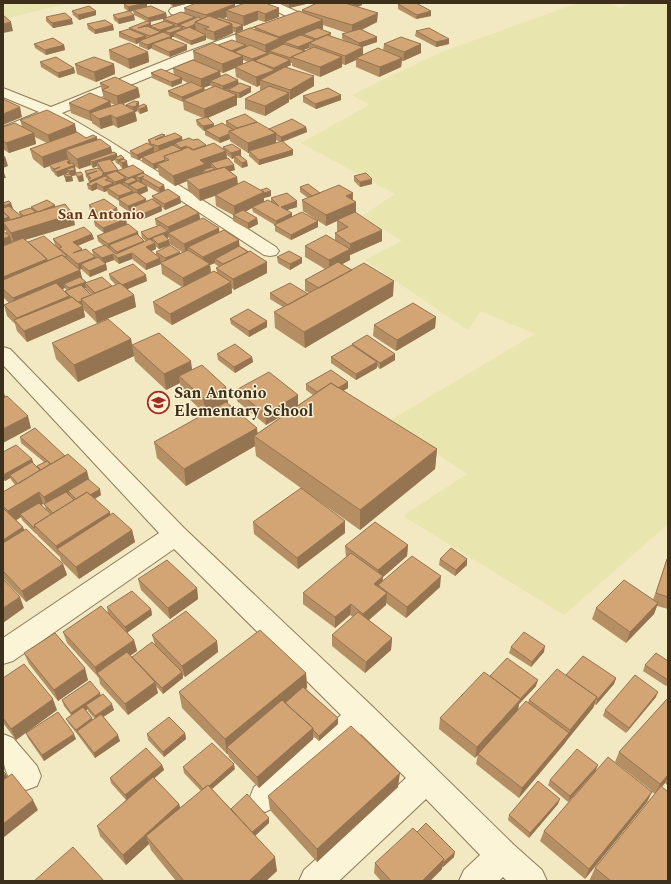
<svg xmlns="http://www.w3.org/2000/svg" width="671" height="884" viewBox="0 0 671 884" font-family="Spectral,serif">
<rect width="100%" height="100%" fill="#f2e8c1"/>
<path fill="#e9e5ae" d="M 3,3 L 70,3 L 3,19 Z
M 578,3 L 608,3 L 620,7 L 632,3 L 668,3 L 668,524 L 564,615 L 403,516 L 467,474 L 389,421 L 535,334 L 481,311 L 468,330 L 365,260 L 402,241 L 362,216 L 395,194 L 301,143 L 369,105 L 352,95 L 439,53 Z"/>
<g fill="none" stroke-linecap="round" stroke-linejoin="round">
<defs>
<path id="minor" d="M 188,3 L 206,3 L 204,5 L 175,15 L 171,14 L 169,11 L 171,8 Z
M 262,3 L 278,3 L 300,13 L 302,16 L 300,19 L 292,19 L 264,5 Z
M 264,24 L 268,25 L 270,28 L 268,31 L 189,61 L 62,113 L 108,140 L 276,247 L 279,251 L 276,255 L 270,256 L 264,255 L 98,146 L 50,118 L 3,136 L 3,127 L 39,112 L 3,97 L 3,88 L 51,107 L 179,55 Z
M 3,347 L 10,349 L 184,528 L 372,706 L 514,845 L 542,870 L 547,881 L 507,881 L 503,877 L 499,881 L 459,881 L 464,870 L 480,855 L 426,799 L 339,881 L 299,881 L 304,870 L 406,778 L 361,734 L 276,807 L 265,812 L 254,807 L 250,797 L 254,787 L 341,715 L 174,549 L 13,661 L 3,664 L 3,638 L 159,533 L 3,365 Z
M 3,734 L 13,738 L 37,766 L 41,776 L 37,786 L 26,790 C 0,779 3,759 3,734 Z"/>
</defs>
<use href="#minor" stroke="#8e7a57" stroke-width="2"/>
<use href="#minor" fill="#fcf4d6" fill-rule="evenodd"/>
</g>
<path fill="#b68e64" fill-rule="evenodd" d="M 127,3 L 147,3 L 147,7 L 166,13 L 167,18 L 185,13 L 184,8 L 235,7 L 279,8 L 279,17 L 265,22 L 258,20 L 244,26 L 227,19 L 227,17 L 223,18 L 243,25 L 243,30 L 236,33 L 232,31 L 233,33 L 215,41 L 206,38 L 206,40 L 191,45 L 174,37 L 172,37 L 172,39 L 187,45 L 187,50 L 170,57 L 152,49 L 152,48 L 148,50 L 139,46 L 139,43 L 136,44 L 119,37 L 119,32 L 130,29 L 129,28 L 146,21 L 134,15 L 133,11 L 129,12 L 124,8 L 124,4 ZM 165,18 L 163,19 L 163,21 L 151,26 L 150,22 Z
M 169,3 L 186,3 L 186,4 L 173,7 Z
M 280,3 L 310,3 L 289,8 Z
M 398,4 L 431,16 L 416,19 L 398,9 Z
M 362,5 L 358,7 L 377,22 L 362,30 L 377,37 L 377,42 L 362,47 L 363,55 L 383,51 L 384,44 L 421,44 L 421,53 L 403,61 L 402,61 L 401,67 L 379,77 L 356,67 L 356,60 L 345,65 L 342,64 L 342,67 L 320,77 L 292,66 L 292,63 L 290,63 L 291,65 L 286,67 L 314,86 L 290,100 L 289,99 L 289,102 L 265,116 L 245,109 L 245,99 L 261,90 L 260,90 L 260,85 L 257,87 L 236,77 L 235,68 L 223,73 L 220,72 L 221,77 L 239,84 L 251,87 L 251,92 L 240,98 L 237,98 L 237,105 L 208,118 L 214,126 L 226,125 L 226,121 L 269,129 L 306,127 L 307,132 L 283,142 L 293,150 L 293,155 L 259,165 L 249,156 L 249,153 L 248,153 L 230,141 L 230,139 L 220,143 L 205,135 L 205,131 L 204,131 L 197,125 L 196,120 L 203,118 L 184,110 L 183,102 L 169,96 L 168,91 L 188,83 L 182,80 L 182,83 L 172,87 L 152,78 L 151,73 L 174,75 L 173,68 L 194,60 L 193,51 L 236,41 L 235,34 L 255,29 L 254,27 L 302,12 L 302,10 ZM 323,25 L 347,33 L 342,34 L 342,39 L 347,42 L 331,36 L 331,33 L 321,30 L 323,29 ZM 309,48 L 309,49 L 305,51 L 302,50 ZM 243,60 L 248,62 L 243,64 ZM 211,85 L 211,86 L 213,87 L 205,90 L 204,87 ZM 276,140 L 280,142 L 276,143 Z
M 72,11 L 96,15 L 79,20 L 73,15 Z
M 113,15 L 135,20 L 119,24 L 114,20 Z
M 46,17 L 73,24 L 53,28 L 46,21 Z
M 87,24 L 114,30 L 95,34 L 88,29 Z
M 416,31 L 449,44 L 436,47 L 415,36 Z
M 34,44 L 64,45 L 65,50 L 46,55 L 35,48 Z
M 109,50 L 148,52 L 149,62 L 130,69 L 110,59 Z
M 40,62 L 74,68 L 75,73 L 59,78 L 41,67 Z
M 75,64 L 114,64 L 115,74 L 96,82 L 77,74 Z
M 100,83 L 138,88 L 140,97 L 123,104 L 126,106 L 126,105 L 139,106 L 148,111 L 140,114 L 137,111 L 135,112 L 137,121 L 118,128 L 113,125 L 101,129 L 92,123 L 92,121 L 91,121 L 71,113 L 69,103 L 104,99 ZM 110,103 L 113,104 L 115,105 L 111,106 Z
M 303,96 L 341,100 L 316,109 L 303,102 Z
M 20,120 L 77,133 L 86,138 L 97,137 L 97,140 L 112,153 L 117,154 L 117,157 L 124,159 L 128,167 L 144,174 L 164,185 L 165,191 L 180,197 L 181,203 L 165,210 L 162,207 L 162,211 L 141,220 L 132,213 L 131,211 L 129,212 L 119,205 L 119,201 L 108,194 L 107,191 L 104,192 L 97,189 L 92,191 L 88,189 L 87,184 L 89,183 L 88,179 L 86,177 L 85,171 L 98,168 L 97,166 L 93,168 L 91,165 L 79,169 L 75,166 L 76,173 L 84,181 L 79,182 L 77,178 L 76,175 L 72,176 L 73,181 L 66,182 L 64,175 L 69,174 L 68,173 L 58,177 L 55,175 L 54,173 L 51,170 L 50,166 L 44,168 L 33,159 L 30,149 L 47,143 L 35,137 L 36,144 L 9,153 L 3,149 L 3,127 L 22,127 ZM 115,160 L 116,163 L 120,165 L 120,166 L 123,169 L 118,171 L 112,161 ZM 147,186 L 159,193 L 152,196 L 153,200 L 146,201 L 146,199 L 140,195 L 148,191 Z
M 165,136 L 183,140 L 193,140 L 206,145 L 206,146 L 223,148 L 223,147 L 241,150 L 241,156 L 248,166 L 242,168 L 234,162 L 234,158 L 232,159 L 227,155 L 227,159 L 235,170 L 230,171 L 237,177 L 238,185 L 261,190 L 271,191 L 271,196 L 264,198 L 264,201 L 271,201 L 271,198 L 297,201 L 297,207 L 287,210 L 292,217 L 318,221 L 318,227 L 291,240 L 275,231 L 275,225 L 253,212 L 252,208 L 245,212 L 257,218 L 258,224 L 248,229 L 233,221 L 233,215 L 216,206 L 215,195 L 200,201 L 188,190 L 187,181 L 175,186 L 159,175 L 158,168 L 154,169 L 142,162 L 142,158 L 138,160 L 131,157 L 130,151 L 149,144 L 148,140 Z
M 354,176 L 372,184 L 360,187 L 354,181 Z
M 300,187 L 320,193 L 353,193 L 353,200 L 355,213 L 382,241 L 350,255 L 350,260 L 342,264 L 393,296 L 305,348 L 275,328 L 274,312 L 283,307 L 270,299 L 270,293 L 308,294 L 309,293 L 305,291 L 305,280 L 325,269 L 305,257 L 305,246 L 335,240 L 335,233 L 338,232 L 337,231 L 337,221 L 326,226 L 303,211 L 302,200 L 308,198 L 300,192 Z
M 3,203 L 11,203 L 13,209 L 20,215 L 19,212 L 31,208 L 31,207 L 55,207 L 75,225 L 25,240 L 28,242 L 55,245 L 53,239 L 92,234 L 94,239 L 78,246 L 82,250 L 93,255 L 92,250 L 104,246 L 98,241 L 97,236 L 104,233 L 95,226 L 94,221 L 100,219 L 90,211 L 89,205 L 117,208 L 118,213 L 126,219 L 127,224 L 145,242 L 146,241 L 142,238 L 141,232 L 158,226 L 156,225 L 155,219 L 199,213 L 200,219 L 169,233 L 168,232 L 169,237 L 167,238 L 169,240 L 170,245 L 159,249 L 155,246 L 156,249 L 151,251 L 156,255 L 156,252 L 180,254 L 182,252 L 170,244 L 168,233 L 219,232 L 240,246 L 267,262 L 267,273 L 234,290 L 232,288 L 232,293 L 172,325 L 155,313 L 153,302 L 182,287 L 162,274 L 161,264 L 146,270 L 132,259 L 119,264 L 114,260 L 105,263 L 106,264 L 107,270 L 90,277 L 82,270 L 82,269 L 80,269 L 82,279 L 86,283 L 112,286 L 116,285 L 110,279 L 109,274 L 147,281 L 127,289 L 134,295 L 136,307 L 97,323 L 84,310 L 83,307 L 85,317 L 27,342 L 17,331 L 15,324 L 7,316 L 4,305 L 9,303 L 3,297 L 3,231 L 4,207 ZM 6,230 L 6,233 L 8,235 L 3,231 ZM 215,263 L 215,264 L 219,267 L 216,268 L 217,272 L 211,272 L 210,265 ZM 65,288 L 67,291 L 65,292 L 63,289 ZM 85,288 L 86,288 L 86,289 L 92,295 L 91,295 Z
M 277,257 L 302,263 L 290,270 L 278,263 Z
M 436,317 L 435,328 L 396,351 L 373,336 L 374,325 Z
M 230,319 L 267,321 L 267,327 L 249,337 L 231,324 Z
M 131,339 L 134,356 L 78,382 L 56,359 L 52,343 Z
M 352,344 L 395,354 L 395,360 L 380,369 L 377,366 L 377,368 L 356,380 L 331,363 L 331,357 L 352,345 Z
M 132,345 L 192,370 L 226,387 L 228,403 L 227,403 L 258,433 L 286,414 L 266,425 L 237,401 L 236,390 L 298,395 L 298,405 L 313,395 L 306,390 L 306,384 L 348,382 L 348,388 L 343,391 L 437,449 L 435,469 L 360,530 L 303,490 L 345,533 L 298,569 L 254,534 L 253,522 L 301,488 L 256,456 L 255,446 L 186,486 L 157,458 L 154,442 L 205,414 L 182,392 L 180,383 L 166,390 L 135,361 Z
M 217,354 L 252,357 L 253,362 L 235,373 L 218,360 Z
M 20,437 L 89,479 L 101,495 L 95,499 L 110,515 L 132,530 L 135,542 L 79,579 L 61,561 L 60,557 L 38,536 L 37,534 L 36,534 L 22,520 L 21,517 L 16,520 L 23,527 L 24,530 L 63,564 L 67,575 L 26,602 L 3,578 L 3,492 L 15,485 L 12,481 L 10,478 L 5,481 L 3,479 L 3,452 L 32,459 L 33,464 L 38,468 L 37,466 L 44,462 L 21,443 ZM 43,504 L 45,506 L 46,509 L 41,505 Z
M 408,545 L 407,556 L 383,577 L 383,582 L 440,587 L 406,618 L 386,603 L 386,605 L 369,620 L 392,638 L 391,650 L 365,673 L 332,646 L 332,635 L 353,617 L 350,615 L 335,628 L 303,604 L 303,593 L 346,558 L 345,546 Z
M 440,559 L 467,559 L 467,565 L 455,576 L 439,565 Z
M 667,559 L 668,560 L 668,609 L 657,606 L 654,614 L 626,643 L 592,619 L 596,608 L 653,600 Z
M 138,579 L 197,588 L 198,599 L 170,619 L 141,590 Z
M 107,607 L 151,609 L 152,615 L 127,632 L 134,640 L 137,651 L 130,655 L 132,657 L 155,645 L 152,635 L 217,641 L 218,652 L 185,677 L 183,675 L 183,678 L 163,694 L 156,686 L 158,693 L 128,715 L 100,684 L 99,678 L 67,643 L 63,632 L 108,613 Z
M 511,647 L 544,652 L 531,667 L 509,653 Z
M 24,653 L 88,680 L 58,701 L 29,664 Z
M 668,661 L 668,684 L 666,686 L 643,671 L 645,665 Z
M 306,673 L 307,688 L 306,689 L 338,718 L 338,724 L 319,741 L 313,736 L 313,739 L 259,788 L 229,757 L 228,754 L 227,754 L 182,708 L 179,692 Z
M 566,675 L 616,678 L 614,684 L 596,705 L 595,704 L 593,708 L 567,740 L 565,743 L 519,798 L 476,764 L 478,754 L 528,703 L 529,700 Z
M 490,676 L 536,686 L 519,704 L 518,710 L 475,758 L 439,729 L 440,718 Z
M 3,678 L 57,710 L 16,740 L 3,723 Z
M 101,695 L 114,710 L 103,717 L 120,741 L 95,758 L 78,735 L 69,724 L 66,719 L 71,715 L 64,706 L 62,700 ZM 88,709 L 88,711 L 95,719 L 93,720 L 92,718 L 86,710 Z
M 656,697 L 626,733 L 603,716 L 605,710 Z
M 668,698 L 668,786 L 665,783 L 662,787 L 668,881 L 589,881 L 595,868 L 655,794 L 652,792 L 647,802 L 585,879 L 540,841 L 544,831 L 595,771 L 568,802 L 548,785 L 550,780 L 596,770 L 652,791 L 615,762 L 619,752 Z
M 26,733 L 76,739 L 44,761 L 28,738 Z
M 185,733 L 186,739 L 164,757 L 148,740 L 147,734 Z
M 162,765 L 164,770 L 154,778 L 179,804 L 180,808 L 201,791 L 184,773 L 183,767 L 235,769 L 212,789 L 231,809 L 269,818 L 269,823 L 255,835 L 277,871 L 266,881 L 176,881 L 151,850 L 149,844 L 126,865 L 100,836 L 97,826 L 126,800 L 111,783 L 110,778 Z
M 398,787 L 317,862 L 270,810 L 268,796 Z
M 558,804 L 529,838 L 508,820 L 509,815 Z
M 417,832 L 454,857 L 443,867 L 442,867 L 442,869 L 430,881 L 381,881 L 374,873 L 375,863 Z"/>
<path fill="#947451" d="M 145,3 L 147,3 L 147,7 L 129,12 L 128,7 Z
M 173,3 L 186,3 L 186,4 L 173,7 Z
M 293,3 L 310,3 L 289,8 L 289,4 Z
M 357,3 L 362,3 L 362,5 L 347,11 L 347,7 Z
M 235,4 L 235,13 L 226,10 L 227,17 L 207,24 L 206,15 Z
M 279,8 L 279,17 L 265,22 L 265,14 Z
M 96,11 L 96,15 L 79,20 L 78,15 Z
M 258,11 L 258,20 L 244,26 L 243,16 Z
M 431,11 L 431,16 L 416,19 L 417,15 Z
M 166,13 L 167,18 L 149,22 L 148,18 Z
M 378,13 L 377,22 L 352,34 L 352,25 Z
M 134,15 L 135,20 L 119,24 L 118,19 Z
M 195,17 L 196,22 L 179,25 L 180,28 L 178,29 L 177,24 Z
M 72,19 L 73,24 L 53,28 L 52,23 Z
M 323,20 L 323,29 L 307,35 L 303,34 L 303,37 L 284,42 L 284,44 L 269,51 L 269,53 L 268,53 L 268,57 L 252,64 L 252,59 L 266,54 L 265,45 L 279,39 L 279,37 Z
M 11,22 L 13,31 L 3,33 L 3,24 Z
M 151,23 L 151,27 L 150,26 L 150,28 L 138,28 Z
M 195,24 L 196,29 L 188,32 L 187,28 Z
M 232,24 L 233,33 L 215,41 L 214,32 Z
M 113,25 L 114,30 L 95,34 L 95,30 Z
M 175,25 L 175,29 L 164,31 L 165,33 L 151,41 L 150,36 L 161,32 L 160,30 Z
M 243,25 L 243,30 L 236,33 L 236,28 Z
M 183,28 L 184,33 L 174,33 L 174,37 L 172,37 L 172,41 L 152,44 L 152,48 L 148,50 L 147,45 L 170,37 L 170,33 Z
M 206,35 L 206,40 L 191,45 L 191,41 Z
M 146,36 L 146,40 L 139,41 L 139,43 L 136,44 L 135,39 Z
M 377,37 L 377,42 L 359,48 L 359,43 Z
M 449,39 L 449,44 L 436,47 L 436,42 Z
M 309,43 L 309,48 L 298,52 L 298,47 Z
M 421,44 L 421,53 L 403,61 L 404,52 Z
M 64,45 L 65,50 L 46,55 L 45,50 Z
M 187,45 L 187,50 L 170,57 L 169,52 Z
M 246,45 L 246,50 L 238,53 L 230,51 Z
M 363,47 L 363,56 L 356,58 L 356,60 L 345,65 L 345,56 Z
M 148,52 L 149,62 L 130,69 L 128,59 Z
M 243,56 L 243,65 L 235,67 L 235,68 L 223,73 L 222,64 Z
M 342,57 L 342,67 L 320,77 L 320,67 Z
M 402,58 L 401,67 L 379,77 L 380,67 Z
M 290,60 L 291,65 L 275,72 L 260,80 L 260,85 L 257,87 L 256,77 L 274,70 L 274,68 Z
M 114,64 L 115,74 L 96,82 L 94,72 Z
M 74,68 L 75,73 L 59,78 L 58,73 Z
M 220,71 L 221,80 L 210,81 L 211,85 L 201,89 L 201,79 Z
M 314,76 L 314,86 L 290,100 L 290,90 Z
M 182,78 L 182,83 L 172,87 L 171,82 Z
M 238,80 L 239,84 L 223,91 L 223,86 Z
M 251,87 L 251,92 L 240,98 L 239,93 Z
M 138,88 L 140,97 L 118,106 L 117,96 Z
M 204,88 L 205,92 L 183,100 L 183,102 L 182,97 Z
M 289,93 L 289,102 L 265,116 L 265,106 Z
M 237,95 L 237,105 L 205,119 L 204,109 Z
M 341,95 L 341,100 L 316,109 L 315,104 Z
M 110,101 L 112,111 L 90,113 L 92,121 L 91,121 L 89,111 Z
M 139,102 L 139,107 L 137,107 L 137,111 L 135,112 L 137,121 L 118,128 L 116,118 L 134,112 L 133,107 L 136,104 Z
M 147,106 L 148,111 L 140,114 L 140,109 Z
M 20,107 L 22,117 L 3,125 L 3,114 Z
M 111,115 L 113,125 L 101,129 L 99,119 Z
M 75,124 L 77,134 L 50,145 L 48,135 Z
M 214,124 L 214,129 L 205,130 L 205,131 L 204,131 L 203,126 Z
M 306,127 L 307,132 L 281,142 L 281,137 Z
M 34,133 L 36,144 L 9,153 L 6,143 Z
M 276,133 L 276,143 L 249,151 L 249,153 L 248,153 L 248,143 Z
M 229,134 L 230,139 L 220,143 L 219,138 Z
M 97,137 L 99,148 L 66,150 L 68,159 L 44,168 L 42,157 Z
M 182,137 L 183,143 L 175,143 L 175,146 L 159,151 L 158,146 Z
M 206,145 L 206,150 L 192,155 L 191,150 Z
M 186,146 L 187,151 L 181,153 L 181,148 Z
M 111,147 L 113,156 L 117,154 L 118,159 L 115,158 L 115,160 L 99,166 L 97,162 L 97,166 L 93,168 L 92,162 L 90,160 L 91,165 L 79,169 L 77,159 Z
M 154,147 L 154,152 L 142,157 L 142,158 L 138,160 L 137,155 Z
M 241,150 L 241,156 L 235,158 L 234,156 L 234,158 L 232,159 L 231,153 Z
M 293,150 L 293,155 L 259,165 L 259,160 Z
M 226,151 L 227,161 L 211,163 L 211,167 L 206,169 L 206,172 L 203,170 L 204,175 L 186,179 L 187,181 L 175,186 L 173,176 L 200,160 Z
M 5,156 L 8,166 L 3,168 L 3,157 Z
M 124,158 L 125,162 L 127,161 L 128,167 L 123,169 L 122,163 L 119,161 L 119,165 L 118,160 Z
M 165,160 L 165,165 L 157,164 L 158,168 L 154,169 L 153,164 Z
M 70,161 L 71,167 L 75,165 L 76,174 L 75,173 L 76,175 L 72,176 L 73,181 L 66,182 L 65,177 L 70,176 L 69,171 L 67,169 L 68,173 L 58,177 L 56,172 L 54,170 L 54,169 L 60,167 Z
M 247,161 L 248,166 L 242,168 L 242,163 Z
M 234,165 L 235,170 L 218,175 L 218,169 Z
M 118,170 L 118,172 L 117,171 L 118,175 L 106,175 L 106,178 L 105,178 L 104,173 Z
M 144,172 L 145,180 L 142,178 L 142,183 L 140,184 L 139,178 L 136,176 L 138,185 L 129,185 L 129,190 L 128,184 L 129,183 L 128,178 Z
M 3,173 L 4,173 L 6,178 L 3,178 Z
M 104,173 L 105,180 L 97,184 L 97,189 L 92,191 L 90,181 Z
M 83,175 L 84,181 L 79,182 L 78,177 Z
M 237,177 L 238,188 L 200,201 L 199,190 Z
M 126,178 L 127,183 L 123,182 L 123,185 L 116,187 L 115,182 Z
M 372,179 L 372,184 L 360,187 L 360,182 Z
M 114,183 L 115,188 L 107,188 L 107,191 L 104,192 L 103,187 Z
M 164,185 L 165,191 L 160,193 L 159,188 Z
M 147,186 L 148,191 L 138,195 L 137,190 Z
M 133,191 L 134,196 L 119,200 L 119,196 Z
M 271,191 L 271,196 L 264,198 L 264,202 L 252,207 L 252,208 L 235,217 L 234,206 L 264,192 Z
M 353,193 L 352,203 L 346,196 Z
M 180,197 L 181,203 L 165,210 L 164,204 Z
M 146,199 L 147,204 L 131,208 L 131,211 L 129,212 L 128,206 Z
M 297,201 L 297,207 L 281,212 L 281,207 Z
M 356,202 L 356,213 L 338,221 L 337,220 L 337,221 L 326,226 L 326,215 Z
M 11,203 L 13,209 L 7,211 L 5,206 Z
M 55,205 L 56,210 L 38,212 Z
M 161,206 L 162,211 L 141,220 L 140,215 Z
M 117,208 L 118,214 L 102,220 L 101,215 Z
M 199,213 L 200,219 L 169,233 L 168,227 Z
M 292,213 L 292,219 L 277,226 L 276,221 Z
M 73,214 L 75,225 L 14,243 L 11,233 Z
M 9,217 L 12,228 L 3,222 L 6,230 L 3,231 L 3,219 Z
M 257,218 L 258,224 L 248,229 L 248,223 Z
M 126,219 L 127,225 L 104,234 L 103,228 Z
M 318,221 L 318,227 L 291,240 L 291,235 Z
M 219,228 L 220,239 L 188,247 L 189,254 L 186,255 L 184,244 Z
M 382,230 L 382,241 L 350,255 L 350,260 L 329,271 L 329,260 L 350,249 L 350,244 Z
M 168,231 L 169,237 L 156,242 L 152,238 L 153,243 L 149,244 L 148,239 Z
M 138,232 L 139,238 L 109,245 L 110,249 L 109,250 L 108,244 Z
M 92,234 L 94,239 L 74,247 L 73,242 Z
M 10,236 L 13,247 L 3,251 L 3,239 Z
M 169,240 L 170,245 L 159,249 L 158,244 Z
M 239,240 L 240,251 L 215,259 L 215,263 L 210,265 L 211,275 L 184,289 L 183,278 L 204,267 L 203,257 Z
M 144,241 L 145,246 L 118,257 L 117,252 Z
M 155,243 L 156,249 L 147,253 L 146,247 Z
M 180,252 L 180,257 L 166,264 L 165,258 Z
M 132,253 L 132,259 L 119,264 L 118,258 Z
M 113,254 L 114,260 L 103,264 L 102,258 Z
M 95,257 L 97,263 L 81,264 L 82,269 L 79,270 L 78,264 Z
M 160,258 L 161,264 L 146,270 L 146,264 Z
M 302,258 L 302,263 L 290,270 L 290,264 Z
M 47,259 L 49,270 L 3,289 L 3,277 Z
M 267,262 L 267,273 L 234,290 L 233,279 Z
M 106,264 L 107,270 L 90,277 L 89,271 Z
M 80,270 L 83,281 L 64,284 L 65,288 L 17,309 L 13,298 Z
M 146,275 L 147,281 L 123,291 L 122,285 Z
M 394,281 L 393,296 L 305,348 L 304,332 Z
M 86,282 L 86,284 L 85,283 L 86,288 L 70,294 L 69,288 Z
M 231,282 L 232,293 L 172,325 L 170,314 Z
M 134,295 L 136,307 L 97,323 L 95,312 Z
M 69,296 L 72,307 L 19,326 L 17,318 Z
M 82,301 L 85,317 L 27,342 L 24,331 Z
M 436,317 L 435,328 L 396,351 L 397,340 Z
M 267,321 L 267,327 L 249,337 L 249,331 Z
M 131,339 L 134,356 L 78,382 L 74,365 Z
M 395,354 L 395,360 L 380,369 L 380,363 Z
M 252,357 L 253,362 L 235,373 L 234,367 Z
M 191,361 L 193,377 L 179,376 L 180,383 L 166,390 L 164,374 Z
M 377,362 L 377,368 L 356,380 L 356,374 Z
M 348,382 L 348,388 L 323,403 L 323,397 Z
M 226,387 L 228,403 L 206,414 L 203,398 Z
M 3,390 L 7,402 L 3,404 Z
M 298,395 L 298,406 L 266,425 L 265,414 Z
M 28,416 L 31,428 L 3,443 L 3,429 Z
M 257,428 L 258,438 L 254,436 L 255,446 L 186,486 L 184,469 Z
M 437,449 L 435,469 L 360,530 L 360,510 Z
M 32,459 L 34,465 L 10,475 L 10,478 L 5,481 L 3,475 Z
M 87,471 L 90,483 L 68,491 L 69,495 L 47,507 L 44,497 Z
M 100,489 L 101,495 L 80,507 L 79,501 Z
M 39,492 L 43,504 L 22,516 L 20,514 L 21,517 L 12,523 L 8,511 Z
M 110,512 L 112,524 L 57,549 L 59,557 L 56,546 Z
M 345,521 L 345,533 L 298,569 L 297,558 Z
M 23,527 L 27,539 L 3,554 L 3,540 Z
M 132,530 L 135,542 L 79,579 L 76,567 Z
M 408,545 L 407,556 L 383,577 L 382,587 L 378,585 L 378,591 L 374,584 L 378,580 L 378,570 Z
M 467,559 L 467,565 L 455,576 L 456,570 Z
M 63,564 L 67,575 L 26,602 L 22,591 Z
M 441,576 L 440,587 L 406,618 L 407,607 Z
M 197,588 L 198,599 L 170,619 L 168,608 Z
M 387,593 L 386,605 L 363,625 L 363,614 Z
M 20,597 L 24,608 L 3,623 L 3,608 Z
M 658,603 L 654,614 L 626,643 L 630,632 Z
M 351,604 L 350,615 L 335,628 L 335,617 Z
M 151,609 L 152,615 L 127,633 L 125,627 Z
M 392,638 L 391,650 L 365,673 L 366,662 Z
M 134,640 L 137,651 L 100,677 L 97,673 L 98,678 L 95,667 Z
M 217,641 L 218,652 L 185,677 L 182,666 Z
M 545,646 L 544,652 L 531,667 L 532,662 Z
M 85,668 L 88,680 L 58,701 L 54,690 Z
M 182,672 L 183,678 L 163,694 L 162,688 Z
M 306,673 L 307,688 L 286,706 L 227,747 L 228,754 L 227,754 L 225,739 Z
M 616,678 L 614,684 L 596,705 L 598,699 Z
M 538,680 L 536,686 L 519,704 L 518,710 L 475,758 L 477,747 Z
M 155,682 L 158,693 L 128,715 L 125,704 Z
M 658,692 L 656,697 L 626,733 L 629,728 Z
M 100,693 L 102,699 L 86,705 L 88,709 L 73,719 L 71,713 Z
M 597,697 L 593,708 L 567,740 L 565,743 L 519,798 L 522,788 L 569,733 L 570,730 Z
M 53,699 L 57,710 L 16,740 L 11,729 Z
M 112,704 L 114,710 L 97,721 L 95,716 Z
M 92,718 L 94,723 L 77,731 L 78,735 L 76,730 Z
M 338,718 L 338,724 L 319,741 L 319,736 Z
M 313,728 L 313,739 L 259,788 L 257,777 Z
M 185,733 L 186,739 L 164,757 L 163,752 Z
M 74,734 L 76,739 L 44,761 L 42,755 Z
M 118,735 L 120,741 L 95,758 L 94,753 Z
M 234,764 L 235,769 L 205,795 L 204,790 Z
M 162,765 L 164,770 L 127,801 L 125,795 Z
M 598,765 L 596,770 L 568,802 L 570,796 Z
M 400,773 L 398,787 L 317,862 L 317,849 Z
M 6,774 L 11,784 L 3,790 L 3,776 Z
M 668,775 L 668,777 L 665,783 L 655,794 L 660,784 Z
M 652,792 L 647,802 L 585,879 L 589,869 Z
M 560,799 L 558,804 L 529,838 L 530,833 Z
M 33,800 L 38,810 L 3,838 L 3,824 Z
M 179,804 L 182,814 L 146,836 L 149,844 L 126,865 L 123,855 Z
M 269,818 L 269,823 L 253,838 L 252,833 Z
M 455,852 L 454,857 L 443,867 L 444,862 Z
M 275,857 L 277,871 L 266,881 L 249,881 Z
M 444,859 L 442,869 L 430,881 L 422,881 Z"/>
<path fill="#d4a574" stroke="#947451" d="M 127,3 L 145,3 L 128,7 L 124,4 Z
M 196,3 L 231,3 L 235,4 L 206,15 L 184,8 Z
M 245,3 L 265,3 L 279,8 L 265,14 L 258,11 L 243,16 L 226,10 Z
M 317,3 L 345,3 L 378,13 L 352,25 L 302,10 Z
M 345,3 L 357,3 L 352,5 Z
M 404,3 L 416,3 L 431,11 L 417,15 L 398,4 Z
M 89,6 L 96,11 L 78,15 L 72,11 Z
M 151,6 L 166,13 L 148,18 L 133,10 Z
M 129,11 L 134,15 L 118,19 L 113,15 Z
M 299,11 L 323,20 L 279,37 L 254,27 Z
M 181,12 L 195,17 L 177,24 L 163,19 Z
M 65,13 L 72,19 L 52,23 L 46,17 Z
M 3,15 L 11,22 L 3,24 Z
M 209,16 L 232,24 L 214,32 L 204,29 L 209,27 L 195,22 Z
M 198,17 L 202,19 L 195,22 L 195,24 L 187,28 L 179,25 Z
M 219,17 L 243,25 L 236,28 L 232,27 L 232,24 L 215,18 Z
M 105,20 L 113,25 L 95,30 L 87,24 Z
M 147,21 L 151,23 L 138,28 L 147,26 L 161,32 L 150,36 L 129,28 Z
M 165,21 L 175,25 L 160,30 L 150,26 Z
M 178,26 L 183,28 L 170,33 L 164,31 Z
M 189,27 L 206,35 L 191,41 L 174,33 Z
M 250,28 L 280,38 L 265,45 L 235,34 Z
M 318,28 L 331,33 L 316,39 L 303,34 Z
M 429,28 L 449,39 L 436,42 L 416,31 Z
M 129,29 L 146,36 L 135,39 L 119,32 Z
M 360,29 L 377,37 L 359,43 L 342,34 Z
M 163,32 L 172,36 L 147,45 L 139,41 Z
M 301,35 L 315,40 L 298,47 L 284,42 Z
M 327,35 L 363,47 L 345,56 L 309,43 Z
M 401,37 L 421,44 L 404,52 L 384,44 Z
M 53,38 L 64,45 L 45,50 L 34,44 Z
M 169,38 L 187,45 L 169,52 L 152,44 Z
M 232,40 L 246,45 L 231,51 L 218,45 Z
M 129,43 L 148,52 L 128,59 L 109,50 Z
M 213,43 L 243,56 L 222,64 L 193,51 Z
M 284,44 L 305,51 L 291,57 L 291,58 L 269,51 Z
M 250,45 L 268,53 L 252,59 L 234,52 Z
M 314,47 L 342,57 L 320,67 L 291,57 Z
M 378,48 L 402,58 L 380,67 L 356,58 Z
M 271,53 L 290,60 L 274,68 L 254,61 Z
M 56,57 L 74,68 L 58,73 L 40,62 Z
M 94,57 L 114,64 L 94,72 L 75,64 Z
M 193,60 L 220,71 L 201,79 L 173,68 Z
M 253,60 L 275,70 L 256,77 L 235,67 Z
M 285,67 L 314,76 L 290,90 L 260,80 Z
M 161,69 L 182,78 L 171,82 L 151,73 Z
M 226,74 L 238,80 L 223,86 L 210,81 Z
M 115,77 L 138,88 L 117,96 L 102,90 L 109,87 L 100,83 Z
M 191,82 L 204,88 L 182,97 L 168,91 Z
M 240,83 L 251,87 L 239,93 L 228,90 Z
M 215,86 L 237,95 L 204,109 L 183,100 Z
M 269,86 L 289,93 L 265,106 L 245,99 Z
M 328,88 L 341,95 L 315,104 L 303,96 Z
M 90,93 L 110,101 L 89,111 L 69,103 Z
M 3,99 L 20,107 L 3,114 Z
M 134,101 L 139,102 L 136,104 L 139,105 L 133,107 L 126,105 Z
M 121,103 L 135,111 L 116,118 L 111,115 L 99,119 L 90,113 Z
M 144,104 L 147,106 L 140,109 L 137,107 Z
M 47,110 L 75,124 L 48,135 L 20,120 Z
M 245,114 L 257,122 L 237,128 L 226,121 Z
M 207,117 L 214,124 L 203,126 L 196,120 Z
M 292,119 L 306,127 L 281,137 L 276,134 L 276,133 L 269,129 Z
M 257,122 L 276,133 L 248,143 L 229,131 Z
M 15,123 L 34,133 L 6,143 L 3,141 L 3,127 Z
M 222,123 L 234,130 L 229,131 L 229,134 L 219,138 L 205,130 Z
M 77,132 L 86,138 L 93,135 L 97,137 L 42,157 L 30,149 Z
M 175,133 L 182,137 L 158,146 L 151,144 L 149,142 L 151,142 L 148,140 L 162,134 L 165,135 L 155,140 Z
M 189,138 L 193,140 L 198,139 L 206,145 L 192,150 L 186,146 L 181,148 L 175,143 Z
M 100,139 L 111,147 L 77,159 L 66,150 Z
M 282,141 L 293,150 L 259,160 L 249,151 Z
M 147,143 L 154,147 L 137,155 L 130,151 Z
M 214,143 L 226,151 L 200,160 L 205,164 L 173,176 L 157,164 L 169,160 L 164,156 L 189,147 L 194,150 Z
M 232,144 L 241,150 L 231,153 L 223,147 Z
M 173,145 L 182,150 L 164,156 L 165,160 L 153,164 L 142,157 Z
M 114,152 L 117,154 L 92,162 L 90,160 Z
M 121,155 L 124,158 L 118,160 L 115,158 Z
M 239,155 L 247,161 L 242,163 L 234,156 Z
M 228,158 L 234,165 L 217,169 L 211,163 Z
M 67,159 L 70,161 L 67,162 L 69,164 L 72,163 L 75,165 L 56,172 L 54,170 L 60,167 L 54,169 L 49,165 Z
M 110,159 L 118,170 L 104,173 L 97,162 Z
M 124,159 L 127,161 L 122,163 L 119,161 Z
M 133,165 L 144,172 L 128,178 L 117,171 Z
M 74,167 L 75,170 L 69,171 L 67,169 Z
M 212,167 L 215,169 L 206,172 L 203,170 Z
M 224,167 L 237,177 L 199,190 L 186,179 Z
M 98,168 L 104,173 L 102,174 L 104,175 L 90,181 L 88,179 L 91,178 L 87,175 L 97,171 L 87,174 L 85,171 Z
M 116,171 L 126,178 L 115,182 L 106,175 Z
M 81,172 L 83,175 L 78,177 L 75,173 Z
M 143,173 L 164,185 L 159,188 L 142,178 L 144,176 L 139,178 L 136,176 Z
M 366,173 L 372,179 L 360,182 L 354,176 Z
M 70,174 L 72,176 L 65,177 L 64,175 Z
M 105,176 L 109,178 L 105,180 L 114,183 L 103,187 L 96,183 L 91,186 L 87,184 Z
M 132,177 L 137,180 L 128,184 L 123,182 Z
M 138,181 L 147,186 L 137,190 L 129,185 Z
M 244,181 L 264,192 L 234,206 L 215,195 Z
M 120,183 L 133,191 L 119,196 L 107,188 Z
M 308,184 L 320,193 L 312,196 L 300,187 Z
M 339,185 L 353,193 L 346,196 L 356,202 L 326,215 L 302,200 Z
M 267,188 L 271,191 L 264,193 L 264,192 L 261,190 Z
M 168,189 L 180,197 L 164,204 L 152,196 Z
M 136,192 L 146,199 L 128,206 L 118,199 Z
M 287,193 L 297,201 L 281,207 L 292,213 L 276,221 L 252,207 L 268,200 L 279,206 L 271,198 Z
M 104,199 L 117,208 L 101,215 L 89,205 Z
M 152,199 L 161,206 L 140,215 L 131,208 Z
M 47,200 L 55,205 L 38,212 L 31,207 Z
M 9,201 L 11,203 L 5,206 L 3,203 Z
M 65,204 L 73,214 L 11,233 L 3,222 Z
M 187,205 L 199,213 L 168,227 L 155,219 Z
M 9,206 L 22,217 L 11,220 L 10,219 L 9,217 L 3,212 L 3,208 Z
M 30,208 L 36,212 L 24,216 L 19,212 Z
M 243,210 L 257,218 L 248,223 L 233,215 Z
M 3,212 L 9,217 L 3,219 Z
M 117,212 L 126,219 L 103,228 L 94,221 Z
M 302,212 L 318,221 L 291,235 L 274,225 Z
M 355,212 L 382,230 L 350,244 L 335,233 L 348,227 L 337,220 Z
M 203,218 L 219,228 L 184,244 L 168,233 Z
M 128,224 L 138,232 L 108,244 L 97,236 Z
M 160,225 L 168,231 L 148,239 L 141,232 Z
M 84,227 L 92,234 L 73,242 L 82,249 L 73,253 L 86,249 L 95,257 L 78,264 L 59,248 L 62,247 L 53,239 Z
M 224,230 L 239,240 L 203,257 L 188,247 Z
M 3,231 L 10,236 L 3,239 Z
M 137,234 L 144,241 L 117,252 L 109,245 Z
M 163,234 L 169,240 L 158,244 L 152,238 Z
M 326,235 L 350,249 L 329,260 L 305,246 Z
M 44,236 L 67,256 L 65,257 L 62,255 L 47,261 L 47,259 L 28,242 Z
M 23,238 L 47,259 L 3,277 L 3,246 Z
M 150,239 L 155,243 L 146,247 L 160,258 L 146,264 L 132,253 L 118,258 L 113,254 L 102,258 L 92,250 L 105,245 L 116,254 Z
M 170,245 L 180,252 L 165,258 L 156,252 Z
M 239,246 L 248,252 L 223,264 L 215,259 Z
M 188,250 L 210,264 L 183,278 L 160,263 Z
M 250,251 L 267,262 L 233,279 L 216,268 Z
M 289,251 L 302,258 L 290,264 L 277,257 Z
M 62,255 L 80,270 L 13,298 L 3,289 L 3,280 Z
M 98,257 L 106,264 L 89,271 L 81,264 Z
M 338,262 L 352,270 L 319,288 L 305,280 Z
M 364,263 L 394,281 L 304,332 L 274,312 Z
M 133,264 L 146,275 L 122,285 L 109,274 Z
M 214,271 L 231,282 L 170,314 L 153,302 Z
M 80,277 L 86,282 L 69,288 L 64,284 Z
M 102,277 L 112,286 L 95,293 L 85,283 Z
M 56,283 L 69,296 L 17,318 L 4,305 Z
M 120,283 L 134,295 L 95,312 L 81,299 Z
M 290,283 L 308,294 L 288,305 L 270,293 Z
M 81,285 L 91,295 L 81,299 L 82,301 L 78,302 L 72,297 L 71,297 L 65,291 Z
M 72,297 L 83,306 L 24,331 L 14,320 Z
M 413,303 L 436,317 L 397,340 L 374,325 Z
M 248,309 L 267,321 L 249,331 L 230,319 Z
M 108,319 L 131,339 L 74,365 L 52,343 Z
M 159,333 L 191,361 L 164,374 L 132,345 Z
M 367,335 L 395,354 L 380,363 L 352,344 Z
M 235,344 L 252,357 L 234,367 L 217,354 Z
M 352,345 L 377,362 L 356,374 L 331,357 Z
M 202,365 L 226,387 L 203,398 L 179,376 Z
M 331,370 L 348,382 L 338,388 L 331,383 L 317,392 L 306,384 Z
M 269,372 L 298,395 L 265,414 L 236,390 Z
M 331,383 L 437,449 L 360,510 L 254,436 Z
M 7,396 L 28,416 L 3,429 L 3,398 Z
M 226,402 L 257,428 L 184,469 L 154,442 Z
M 35,428 L 65,456 L 51,464 L 20,437 Z
M 16,445 L 32,459 L 3,475 L 3,452 Z
M 68,454 L 87,471 L 44,497 L 39,492 L 8,511 L 3,506 L 3,492 Z
M 47,461 L 50,464 L 41,470 L 37,466 Z
M 32,462 L 40,470 L 18,484 L 10,475 Z
M 88,479 L 100,489 L 90,495 L 87,492 L 76,499 L 68,491 Z
M 301,488 L 345,521 L 297,558 L 253,522 Z
M 66,492 L 74,500 L 53,513 L 44,504 Z
M 87,492 L 110,512 L 56,546 L 34,525 Z
M 39,503 L 51,514 L 34,525 L 35,528 L 34,528 L 20,514 Z
M 3,508 L 23,527 L 3,540 Z
M 113,513 L 132,530 L 76,567 L 57,549 Z
M 375,522 L 408,545 L 378,570 L 345,546 Z
M 26,529 L 63,564 L 22,591 L 3,571 L 3,543 Z
M 451,548 L 467,559 L 456,570 L 440,559 Z
M 351,553 L 383,576 L 374,584 L 387,593 L 363,614 L 351,604 L 335,617 L 303,593 Z
M 412,556 L 441,576 L 407,607 L 378,585 Z
M 667,559 L 668,560 L 668,597 L 656,593 Z
M 167,560 L 197,588 L 168,608 L 138,579 Z
M 3,579 L 20,597 L 3,608 Z
M 624,580 L 658,603 L 630,632 L 596,608 Z
M 132,591 L 151,609 L 125,627 L 107,607 Z
M 101,606 L 134,640 L 95,667 L 63,632 Z
M 186,611 L 217,641 L 182,666 L 152,635 Z
M 358,612 L 392,638 L 366,662 L 332,635 Z
M 260,630 L 306,673 L 225,739 L 179,692 Z
M 524,632 L 545,646 L 532,662 L 511,647 Z
M 55,633 L 85,668 L 54,690 L 24,653 Z
M 152,642 L 182,672 L 162,688 L 132,657 Z
M 127,652 L 155,682 L 125,704 L 97,673 Z
M 656,653 L 668,661 L 668,680 L 645,665 Z
M 583,656 L 616,678 L 598,699 L 597,699 L 597,697 L 566,675 Z
M 507,658 L 538,680 L 520,699 L 490,676 Z
M 24,664 L 53,699 L 11,729 L 3,718 L 3,678 Z
M 557,669 L 597,697 L 570,730 L 529,700 Z
M 484,672 L 521,699 L 477,747 L 440,718 Z
M 635,675 L 658,692 L 629,728 L 605,710 Z
M 90,681 L 100,693 L 71,713 L 62,700 Z
M 303,687 L 338,718 L 319,736 L 313,730 L 313,728 L 285,703 Z
M 103,694 L 112,704 L 95,716 L 86,705 Z
M 668,698 L 668,775 L 660,784 L 619,752 Z
M 282,700 L 313,728 L 257,777 L 227,747 Z
M 526,701 L 569,733 L 522,788 L 478,754 Z
M 83,707 L 92,718 L 76,730 L 66,719 Z
M 58,712 L 74,734 L 42,755 L 26,733 Z
M 101,714 L 118,735 L 94,753 L 77,731 Z
M 169,717 L 185,733 L 163,752 L 147,734 Z
M 351,726 L 400,773 L 317,849 L 268,796 Z
M 212,743 L 234,764 L 209,786 L 208,785 L 203,789 L 183,767 Z
M 146,748 L 162,765 L 125,795 L 110,778 Z
M 577,749 L 598,765 L 570,796 L 550,780 Z
M 608,757 L 652,792 L 589,869 L 544,831 Z
M 3,771 L 6,774 L 3,776 Z
M 12,774 L 33,800 L 3,824 L 3,780 Z
M 153,777 L 179,804 L 123,855 L 97,826 Z
M 538,781 L 560,799 L 530,833 L 509,815 Z
M 208,785 L 275,857 L 249,881 L 184,881 L 146,836 Z
M 661,786 L 668,792 L 668,881 L 611,881 L 595,868 Z
M 247,794 L 269,818 L 252,832 L 231,809 Z
M 426,823 L 455,852 L 444,862 L 443,862 L 444,859 L 417,832 Z
M 413,828 L 444,859 L 422,881 L 391,881 L 375,863 Z
M 73,847 L 104,881 L 34,881 Z"/>
<defs>
<symbol id="school-ring" viewBox="-11 -11 22 22"><circle r="9.5" fill="#f9f1d2" stroke="#a32c21" stroke-width="1.5"/><path d="M0-5L7-2L0 1L-7-2ZM-4 1L0 2.5L4 1V4Q0 6-4 4Z" fill="#a32c21"/></symbol>
</defs>
<g fill-rule="evenodd">
<use href="#school-ring" x="146" y="390" width="25" height="25"/>
</g>
<g text-anchor="middle" dominant-baseline="central" stroke-width="3" stroke-linejoin="round" paint-order="stroke">
<g font-size="15" font-weight="bold" fill="#6d3218" stroke="#f9f1d2">
<text x="101" y="214">San Antonio</text>
</g>
<g font-size="16" font-weight="bold" fill="#3c2f1c" stroke="#f9f1d2" text-anchor="start">
<text x="174" y="393">San Antonio<tspan x="174" dy="18">Elementary School</tspan></text>
</g>
</g>
<rect width="671" height="884" fill="none" stroke="#3c2f1c" stroke-width="8"/>
</svg>
